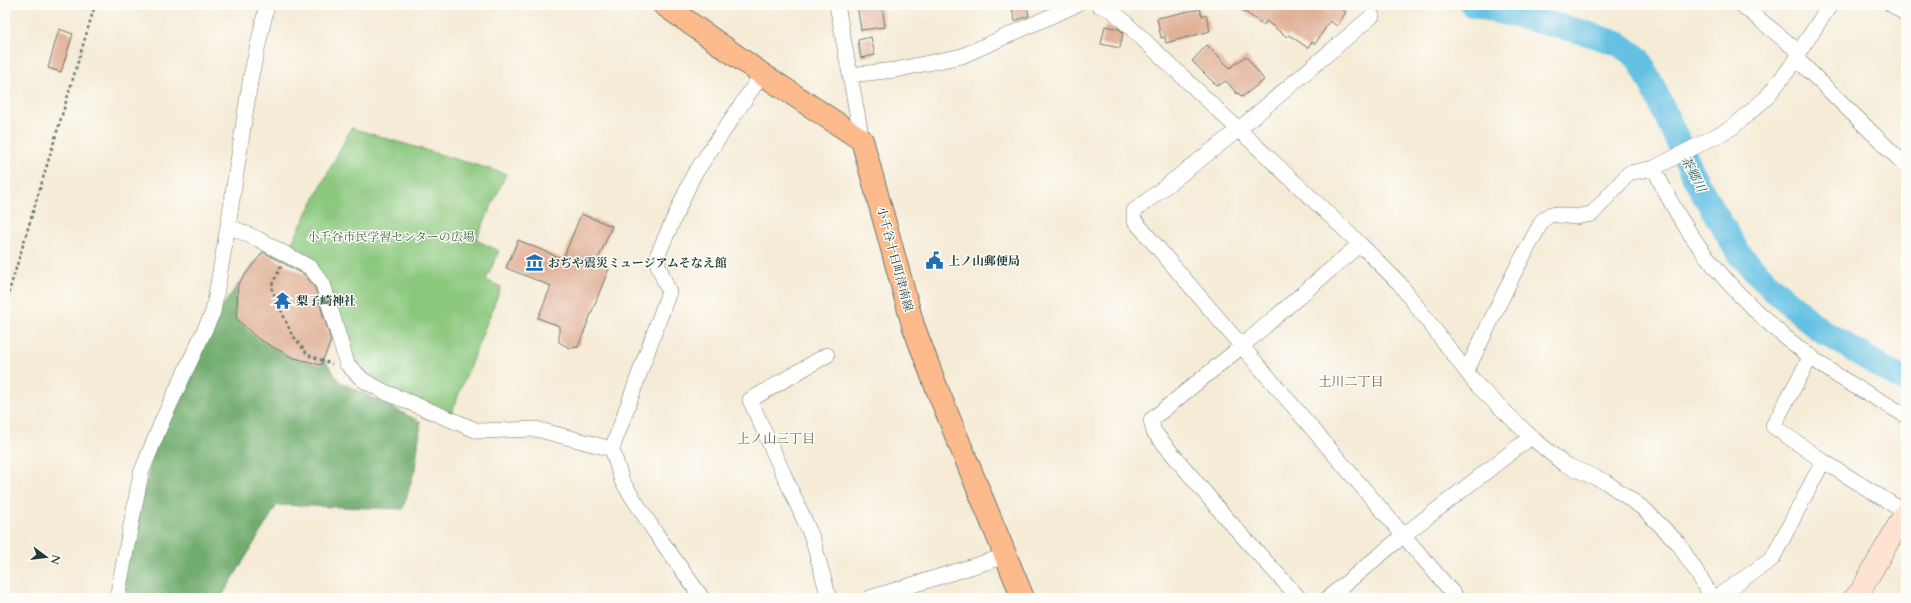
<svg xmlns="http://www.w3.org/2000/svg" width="1911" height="603" viewBox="0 0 1911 603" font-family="Cardo,'Noto Serif JP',serif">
<rect width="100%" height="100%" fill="#fdfcf7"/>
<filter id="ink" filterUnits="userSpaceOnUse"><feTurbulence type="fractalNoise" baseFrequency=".025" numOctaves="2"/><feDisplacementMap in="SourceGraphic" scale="8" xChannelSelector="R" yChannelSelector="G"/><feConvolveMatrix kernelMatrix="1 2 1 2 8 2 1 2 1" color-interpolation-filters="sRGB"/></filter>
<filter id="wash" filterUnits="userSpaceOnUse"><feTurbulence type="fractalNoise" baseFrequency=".012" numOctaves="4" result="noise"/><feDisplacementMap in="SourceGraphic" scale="16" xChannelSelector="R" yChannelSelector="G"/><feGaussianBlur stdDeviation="0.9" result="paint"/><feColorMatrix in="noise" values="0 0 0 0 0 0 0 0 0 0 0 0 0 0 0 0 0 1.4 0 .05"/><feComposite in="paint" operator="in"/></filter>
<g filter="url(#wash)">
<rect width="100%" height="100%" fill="#f5ebd6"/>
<path fill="#8bc87e" stroke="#558259" d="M 351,128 L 506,174 L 476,240 L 499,251 L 486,280 L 501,287 L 449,419 L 357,374 L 311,268 L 286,254 Z"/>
<path fill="#70ac6d" stroke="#487450" d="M 255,261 L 290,281 L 316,347 L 339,381 L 421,422 L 415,469 L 403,509 L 277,505 L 221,598 L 120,598 L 137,517 L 163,416 L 214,318 Z"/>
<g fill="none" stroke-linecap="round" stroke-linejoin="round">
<path stroke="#65c1e3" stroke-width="25" d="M 1473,5 L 1586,33 L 1619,44 L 1638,58 L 1653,87 L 1696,181 L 1739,254 L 1774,290 L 1819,329 L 1906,382"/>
</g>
<g id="blocks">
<path fill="#e0b097" d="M 857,5 L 882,5 L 885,27 L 861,30 Z
M 1011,5 L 1027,5 L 1029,16 L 1015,21 Z
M 1235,5 L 1336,5 L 1346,12 L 1337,26 L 1330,21 L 1315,44 L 1312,42 L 1308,48 L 1289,35 L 1287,37 L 1266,21 L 1264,25 Z
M 1200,9 L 1202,16 L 1206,15 L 1210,31 L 1166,43 L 1165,37 L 1161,38 L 1157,18 Z
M 1105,26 L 1119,29 L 1123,33 L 1120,48 L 1101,44 Z
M 59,29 L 73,34 L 61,72 L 48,68 Z
M 871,37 L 875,55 L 861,58 L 858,40 Z
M 1207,45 L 1230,68 L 1246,56 L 1264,80 L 1242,97 L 1238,93 L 1237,94 L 1226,81 L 1217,86 L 1192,61 Z
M 581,214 L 612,226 L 597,262 L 609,268 L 578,347 L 569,348 L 559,342 L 559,326 L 538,318 L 551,286 L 506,268 L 518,240 L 563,259 Z
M 263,252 L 305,275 L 315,288 L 331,341 L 321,365 L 291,357 L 257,338 L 236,318 L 238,284 Z"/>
</g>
</g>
<g filter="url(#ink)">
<use href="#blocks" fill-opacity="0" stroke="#6a7a6d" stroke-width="1"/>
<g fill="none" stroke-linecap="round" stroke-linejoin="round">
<defs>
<path id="street" d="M 837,5 L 862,140
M 1099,5 L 1113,11 L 1360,244 L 1399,283 L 1476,384 L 1531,437 L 1564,464 L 1606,482 L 1644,509 L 1678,543 L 1713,598
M 1742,5 L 1799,52
M 1892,5 L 1906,14
M 1372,16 L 1238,130 L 1134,211 L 1134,220 L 1457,598
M 1797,59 L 1906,166
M 850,75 L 895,70 L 962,56 L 1076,5
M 1654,168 C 1693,257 1758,323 1838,376 C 1860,390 1884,402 1906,416
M 228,226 L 258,239 L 311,268 L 323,284 L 347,364 L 363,380 L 385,392 L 478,431 L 536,429 L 612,449
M 827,355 L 750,400 L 812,537 L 829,598
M 1811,356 L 1773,426 L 1823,461 L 1905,512
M 1467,370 L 1513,275 L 1542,221 L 1551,214 L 1575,217 L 1592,214 L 1629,173 L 1654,168 L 1733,127 L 1766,98 L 1797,59 L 1799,52 L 1830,5
M 117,598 L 141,473 L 163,419 L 213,312 L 228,226 L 251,76 L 267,5
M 702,598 L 655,532 L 622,481 L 612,449 L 669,292 L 658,265 L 658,254 L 693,176 L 762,74
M 870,598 L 1006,556
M 1299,598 L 1227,519 L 1154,432 L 1151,420 L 1242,346 L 1360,244
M 1328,598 L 1404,535 L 1531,437
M 1715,598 L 1772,559 L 1823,461"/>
<path id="secondary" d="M 1854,598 L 1860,592 L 1906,511"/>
<path id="primary" d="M 664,5 L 762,74 L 862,140 L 913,325 L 937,389 L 1023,598"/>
</defs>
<use href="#street" stroke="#6a7a6d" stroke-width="16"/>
<use href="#secondary" stroke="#6a7a6d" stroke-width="22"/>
<use href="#primary" stroke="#6a7a6d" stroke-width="24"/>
<path stroke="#6a7a6d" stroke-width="2.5" stroke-dasharray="3 3" stroke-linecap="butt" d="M 281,266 L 271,287 L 291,333 L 308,355 L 332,364
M 5,305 L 95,5"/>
<use href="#street" stroke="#fff" stroke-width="15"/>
<use href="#secondary" stroke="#fee3d1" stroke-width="21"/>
<use href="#primary" stroke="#fcba8d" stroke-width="22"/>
</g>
</g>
<defs>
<symbol id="civic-bare" viewBox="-9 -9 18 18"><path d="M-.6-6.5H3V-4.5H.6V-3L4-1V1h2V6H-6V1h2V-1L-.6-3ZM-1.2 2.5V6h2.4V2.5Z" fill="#1f6fb2" stroke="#fdfcf7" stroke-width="2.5" paint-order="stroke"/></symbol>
<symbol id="museum-bare" viewBox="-9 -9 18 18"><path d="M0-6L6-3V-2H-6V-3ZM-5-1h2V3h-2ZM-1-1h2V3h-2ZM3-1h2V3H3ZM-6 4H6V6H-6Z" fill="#1f6fb2" stroke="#fdfcf7" stroke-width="2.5" paint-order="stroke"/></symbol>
<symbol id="temple-bare" viewBox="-9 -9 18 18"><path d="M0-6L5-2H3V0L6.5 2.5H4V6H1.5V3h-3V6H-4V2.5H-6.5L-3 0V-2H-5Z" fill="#1f6fb2" stroke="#fdfcf7" stroke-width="2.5" paint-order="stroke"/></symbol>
</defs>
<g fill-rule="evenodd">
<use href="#civic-bare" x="922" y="248" width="25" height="25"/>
<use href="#museum-bare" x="522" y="250" width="25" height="25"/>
<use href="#temple-bare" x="270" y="288" width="25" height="25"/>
</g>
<g text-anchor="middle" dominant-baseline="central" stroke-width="3" stroke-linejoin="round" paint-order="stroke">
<g font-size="12" fill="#3a6046" stroke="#fdfcf7">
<text x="391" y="237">小千谷市民学習センターの広場</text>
</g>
<g font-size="12" fill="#1f3d34" stroke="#fdfcf7">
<text transform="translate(895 259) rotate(75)">小千谷十日町津南線</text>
</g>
<g font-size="12" font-weight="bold" fill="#1f3d34" stroke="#fdfcf7" text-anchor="start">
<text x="948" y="261">上ノ山郵便局</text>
<text x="548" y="263">おぢや震災ミュージアムそなえ館</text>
<text x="296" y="301">梨子崎神社</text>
</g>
<g font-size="13" font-style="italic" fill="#305e60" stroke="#fdfcf7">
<text transform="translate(1693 174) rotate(63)">茶郷川</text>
</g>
<g font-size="13" fill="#636557" stroke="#fdfcf7">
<text x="1351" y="382">土川二丁目</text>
<text x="776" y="439">上ノ山三丁目</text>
</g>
</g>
<rect width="1911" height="603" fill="none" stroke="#fdfcf7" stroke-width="20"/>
<g transform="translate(46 557) rotate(105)" stroke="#fdfcf7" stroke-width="3" paint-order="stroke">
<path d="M0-3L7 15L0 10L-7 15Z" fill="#1f3d34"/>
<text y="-6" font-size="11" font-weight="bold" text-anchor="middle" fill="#1f3d34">N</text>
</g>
</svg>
